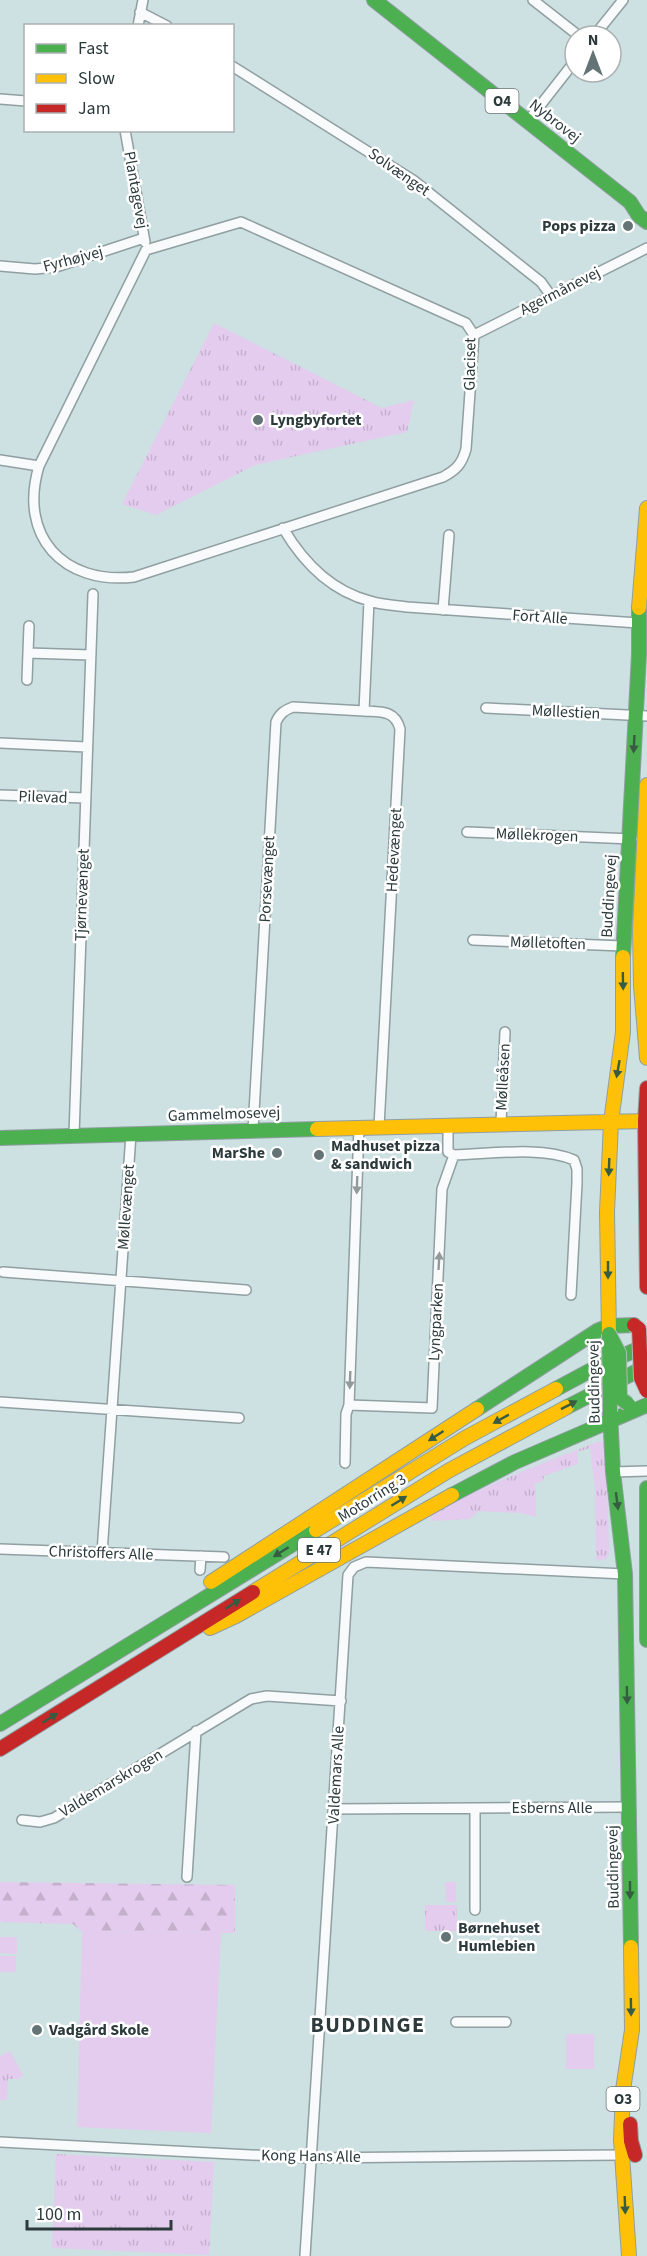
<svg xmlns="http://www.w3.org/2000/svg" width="647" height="2256" viewBox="0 0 647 2256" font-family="'Source Sans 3',sans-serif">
<defs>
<pattern id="grass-tufts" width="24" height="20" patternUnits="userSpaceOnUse" patternTransform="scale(1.5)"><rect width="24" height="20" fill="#e4ccee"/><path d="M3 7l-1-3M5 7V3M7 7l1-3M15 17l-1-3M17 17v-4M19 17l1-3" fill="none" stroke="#c4b0cd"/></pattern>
<pattern id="forest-firs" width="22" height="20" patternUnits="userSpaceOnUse" patternTransform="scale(1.5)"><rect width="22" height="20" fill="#e4ccee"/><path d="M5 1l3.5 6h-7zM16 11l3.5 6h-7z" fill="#c4b0cd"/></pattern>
</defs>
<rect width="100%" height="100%" fill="#cde0e2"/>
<path fill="url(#grass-tufts)" d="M 214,323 L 382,408 L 414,400 L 407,432 L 255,465 L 156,515 L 122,504 Z
M 600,1441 L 606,1444 L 609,1555 L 606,1559 L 596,1561 L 595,1489 L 590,1448 L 577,1452 L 578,1464 L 544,1476 L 543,1481 L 534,1484 L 536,1490 L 536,1517 L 520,1513 L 478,1511 L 470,1519 L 431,1521 L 431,1514 C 485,1485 543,1463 600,1441 Z
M 425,1905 L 457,1905 L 457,1931 L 425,1931 Z
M 10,2051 L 23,2075 L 19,2079 L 8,2079 L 7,2100 L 0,2100 L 0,2056 Z
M 56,2154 L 214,2162 L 209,2255 L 52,2248 Z"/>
<path fill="url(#forest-firs)" d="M 0,1882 L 235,1885 L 235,1933 L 82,1932 L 73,1924 L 0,1922 Z"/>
<path fill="#e4ccee" d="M 445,1882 L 456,1882 L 456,1902 L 446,1902 Z
M 82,1932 L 221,1933 L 211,2133 L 77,2127 Z
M 0,1937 L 17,1937 L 17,1954 L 0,1953 Z
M 0,1956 L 16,1956 L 16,1972 L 0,1972 Z
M 566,2034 L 594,2034 L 594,2069 L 566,2069 Z"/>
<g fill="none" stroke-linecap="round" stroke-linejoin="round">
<defs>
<path id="street" d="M 533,0 L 579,36
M 140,12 L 167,26
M 138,26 L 143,0
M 594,36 L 623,0
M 232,66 L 413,180 L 541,282 L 551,296
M 0,99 L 26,101
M 528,121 L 575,61
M 125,130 L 145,242
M 241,222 L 466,323 L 474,335 L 466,449 C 462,464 456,470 443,477 L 134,577 C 63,585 18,536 39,466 L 146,250 Z
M 0,266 L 35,269 L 56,267 L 144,238
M 474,335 L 647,248
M 0,460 L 39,466
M 283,528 C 303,562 331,591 370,601 C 381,605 394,605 407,607 L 638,623
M 369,601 L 364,711 C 381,712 395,710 400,729 L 379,1127
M 443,610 L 449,535
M 28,653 L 91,655
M 27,680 L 29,626
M 486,708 L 647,716
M 0,743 L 87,747
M 0,795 L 85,798
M 467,832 L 632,839
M 473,940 L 623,946
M 501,1123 L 505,1032
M 448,1125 L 448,1152 L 454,1155 C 490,1154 542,1146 574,1160 L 577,1169 L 577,1183 L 571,1295
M 359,1127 L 349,1405 L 432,1408 L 442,1189 L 454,1155
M 253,1130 L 276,722 C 280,713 285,710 293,707 L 364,711
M 74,1135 L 93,594
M 3,1272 L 246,1290
M 0,1402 L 239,1418
M 345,1463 L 346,1414 L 349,1405
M 613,1472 L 647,1471
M 0,1549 L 224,1557
M 102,1553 L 131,1134
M 200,1570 L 201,1556
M 335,1809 L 629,1807
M 22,1820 L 40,1822 L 54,1818 L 251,1699 L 267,1696 L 341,1701
M 187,1877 L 196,1731
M 475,1910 L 475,1809
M 456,2022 L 506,2022
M 0,2142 L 311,2158 L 622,2155
M 305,2256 L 348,1575 L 354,1567 L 366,1562 L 625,1574"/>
<path id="fast" d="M 374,0 L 630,202 L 639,216 L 647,222
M 623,957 L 639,654 L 639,608
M 0,1138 L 317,1129
M 556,1389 L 595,1368 L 647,1345
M 567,1407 L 647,1366
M 477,1409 L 597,1331 L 609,1326 L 634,1325
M 610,1412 L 613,1472 L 625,1574 L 631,1947
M 647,1488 L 647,1640
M 452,1495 L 515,1462 L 647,1405
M 0,1724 L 316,1530"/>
<path id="slow" d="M 639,608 L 647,508
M 647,785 L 640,930 L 641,986 L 647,1058
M 317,1129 L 647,1121
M 609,1334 L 607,1212 L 611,1122 L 623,1032 L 623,957
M 316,1530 L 465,1438 L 556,1389
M 211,1582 L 477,1409
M 253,1592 L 448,1471 L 567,1407
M 210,1628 L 236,1616 L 452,1495
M 629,2256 L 621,2140 L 623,2090 L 632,2030 L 631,1947"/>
<path id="jam" d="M 647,1088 L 645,1121 L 647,1287
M 0,1749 L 253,1592
M 630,2124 L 631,2141 L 635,2155"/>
</defs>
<use href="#street" stroke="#909fa1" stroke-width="12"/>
<use href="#fast" stroke="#909fa1" stroke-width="16"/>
<use href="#slow" stroke="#909fa1" stroke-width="16"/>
<use href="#jam" stroke="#909fa1" stroke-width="16"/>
<use href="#street" stroke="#f8fafb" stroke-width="9"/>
<use href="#fast" stroke="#4caf50" stroke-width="14"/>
<use href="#slow" stroke="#ffc107" stroke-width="14"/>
<use href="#jam" stroke="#c62828" stroke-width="14"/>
<defs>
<path id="fast-bridge" d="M 609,1334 L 610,1412
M 609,1334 L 619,1353 L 620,1398 L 628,1404"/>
<path id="jam-bridge" d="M 634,1325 L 639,1329 L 641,1378 L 647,1391"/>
</defs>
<use href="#fast-bridge" stroke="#b0babb" stroke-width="16" stroke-linecap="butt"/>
<use href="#jam-bridge" stroke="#b0babb" stroke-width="16" stroke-linecap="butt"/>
<use href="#fast-bridge" stroke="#4caf50" stroke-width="14"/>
<use href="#jam-bridge" stroke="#c62828" stroke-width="14"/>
</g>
<defs><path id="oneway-solid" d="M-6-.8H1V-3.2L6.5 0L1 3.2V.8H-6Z" transform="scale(1.5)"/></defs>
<g fill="#365d42">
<use href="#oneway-solid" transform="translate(634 744) rotate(93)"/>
<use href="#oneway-solid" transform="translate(623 981) rotate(89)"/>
<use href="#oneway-solid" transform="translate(618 1069) rotate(100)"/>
<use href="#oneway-solid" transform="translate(609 1167) rotate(92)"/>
<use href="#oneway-solid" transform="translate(608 1270) rotate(90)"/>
<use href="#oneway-solid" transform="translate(569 1405) rotate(-27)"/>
<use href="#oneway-solid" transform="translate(501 1419) rotate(151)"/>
<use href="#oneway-solid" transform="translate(436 1436) rotate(147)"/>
<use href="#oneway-solid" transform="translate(399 1501) rotate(-32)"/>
<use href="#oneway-solid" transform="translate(617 1501) rotate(83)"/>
<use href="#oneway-solid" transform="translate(281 1552) rotate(148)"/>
<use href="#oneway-solid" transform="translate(233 1604) rotate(-32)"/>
<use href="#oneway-solid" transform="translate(627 1695) rotate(89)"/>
<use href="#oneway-solid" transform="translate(50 1718) rotate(-32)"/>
<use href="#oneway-solid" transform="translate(630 1890) rotate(90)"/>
<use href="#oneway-solid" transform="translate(631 2007) rotate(89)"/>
<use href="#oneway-solid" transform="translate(625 2205) rotate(88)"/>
</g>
<g fill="#929a9c">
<use href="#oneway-solid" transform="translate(357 1185) rotate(92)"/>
<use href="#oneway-solid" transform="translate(439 1261) rotate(-87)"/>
<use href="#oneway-solid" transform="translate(350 1380) rotate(92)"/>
</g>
<g fill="#647476" stroke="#fff" stroke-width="2">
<circle cx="628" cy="226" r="6"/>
<circle cx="258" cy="420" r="6"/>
<circle cx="277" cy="1153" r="6"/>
<circle cx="319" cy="1155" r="6"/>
<circle cx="446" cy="1937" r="6"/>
<circle cx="37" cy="2030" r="6"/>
</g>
<g text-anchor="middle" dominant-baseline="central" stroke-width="5" stroke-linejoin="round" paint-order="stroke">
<g fill="#fff" stroke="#6b7576" stroke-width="1.5">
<rect x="485.5" y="89" width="33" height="24" rx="4.5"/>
<rect x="298" y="1538" width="42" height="24" rx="4.5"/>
<rect x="606.5" y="2087" width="33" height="24" rx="4.5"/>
</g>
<g font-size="15" font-weight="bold" fill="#2c3a3c">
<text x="502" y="101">O4</text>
<text x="319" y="1550">E 47</text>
<text x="623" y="2099">O3</text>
</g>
<g font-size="16" fill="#2c3a3c" stroke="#fff">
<text transform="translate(555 121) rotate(38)">Nybrovej</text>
<text transform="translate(399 172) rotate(35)">Solvænget</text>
<text transform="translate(136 190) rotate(80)">Plantagevej</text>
<text transform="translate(73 259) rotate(-15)">Fyrhøjvej</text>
<text transform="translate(560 291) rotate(-27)">Agermånevej</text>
<text transform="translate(470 364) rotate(-89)">Glaciset</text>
<text transform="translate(540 617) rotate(4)">Fort Alle</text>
<text transform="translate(566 712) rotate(3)">Møllestien</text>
<text transform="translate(43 797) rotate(2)">Pilevad</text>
<text transform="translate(537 835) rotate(2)">Møllekrogen</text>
<text transform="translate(394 850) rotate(-87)">Hedevænget</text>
<text transform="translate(267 879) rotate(-87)">Porsevænget</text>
<text transform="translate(82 895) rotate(-88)">Tjørnevænget</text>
<text transform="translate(609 896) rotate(-87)">Buddingevej</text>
<text transform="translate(548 943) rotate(2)">Mølletoften</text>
<text transform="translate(503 1077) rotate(-87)">Mølleåsen</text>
<text transform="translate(224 1114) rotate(-2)">Gammelmosevej</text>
<text transform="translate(126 1207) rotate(-86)">Møllevænget</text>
<text transform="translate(436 1322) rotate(-87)">Lyngparken</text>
<text transform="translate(594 1382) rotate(-91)">Buddingevej</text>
<text transform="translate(372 1498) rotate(-32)">Motorring 3</text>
<text transform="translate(101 1553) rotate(2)">Christoffers Alle</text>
<text transform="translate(336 1775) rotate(-87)">Valdemars Alle</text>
<text transform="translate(111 1783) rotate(-31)">Valdemarskrogen</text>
<text x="552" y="1808">Esberns Alle</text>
<text transform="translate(613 1867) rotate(-91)">Buddingevej</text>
<text transform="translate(311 2156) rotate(1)">Kong Hans Alle</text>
</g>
<g font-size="16" font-weight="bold" fill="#2c3a3c" stroke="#fff" text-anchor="start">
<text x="616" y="226" text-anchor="end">Pops pizza</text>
<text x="270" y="420">Lyngbyfortet</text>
<text x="331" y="1146">Madhuset pizza<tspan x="331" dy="18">&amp; sandwich</tspan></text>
<text x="265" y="1153" text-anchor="end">MarShe</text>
<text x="458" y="1928">Børnehuset<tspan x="458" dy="18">Humlebien</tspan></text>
<text x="49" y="2030">Vadgård Skole</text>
</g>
<g font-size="22" font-weight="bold" letter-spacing="1.5" fill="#2c3a3c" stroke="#fff">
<text x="368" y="2025">BUDDINGE</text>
</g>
</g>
<rect x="24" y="24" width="210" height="108" fill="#ffffff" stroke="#abb0b1" stroke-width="1.5"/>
<rect x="36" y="44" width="30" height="9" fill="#4caf50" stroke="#abb0b1" stroke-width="1.5"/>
<text x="78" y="54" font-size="18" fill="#2c3a3c">Fast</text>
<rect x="36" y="74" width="30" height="9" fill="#ffc107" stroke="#abb0b1" stroke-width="1.5"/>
<text x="78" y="84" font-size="18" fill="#2c3a3c">Slow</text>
<rect x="36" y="104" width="30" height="9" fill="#c62828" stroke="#abb0b1" stroke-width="1.5"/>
<text x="78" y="114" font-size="18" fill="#2c3a3c">Jam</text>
<g transform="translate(593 54)"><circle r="28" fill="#ffffff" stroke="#abb0b1" stroke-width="1.5"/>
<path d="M0-4.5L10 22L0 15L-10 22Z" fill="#647476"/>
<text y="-9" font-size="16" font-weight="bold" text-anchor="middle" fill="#2c3a3c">N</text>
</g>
<path d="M27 2220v9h144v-9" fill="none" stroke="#2c3a3c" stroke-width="3"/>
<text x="36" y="2220" font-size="18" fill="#2c3a3c" stroke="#ffffff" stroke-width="4.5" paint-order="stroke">100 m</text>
</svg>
